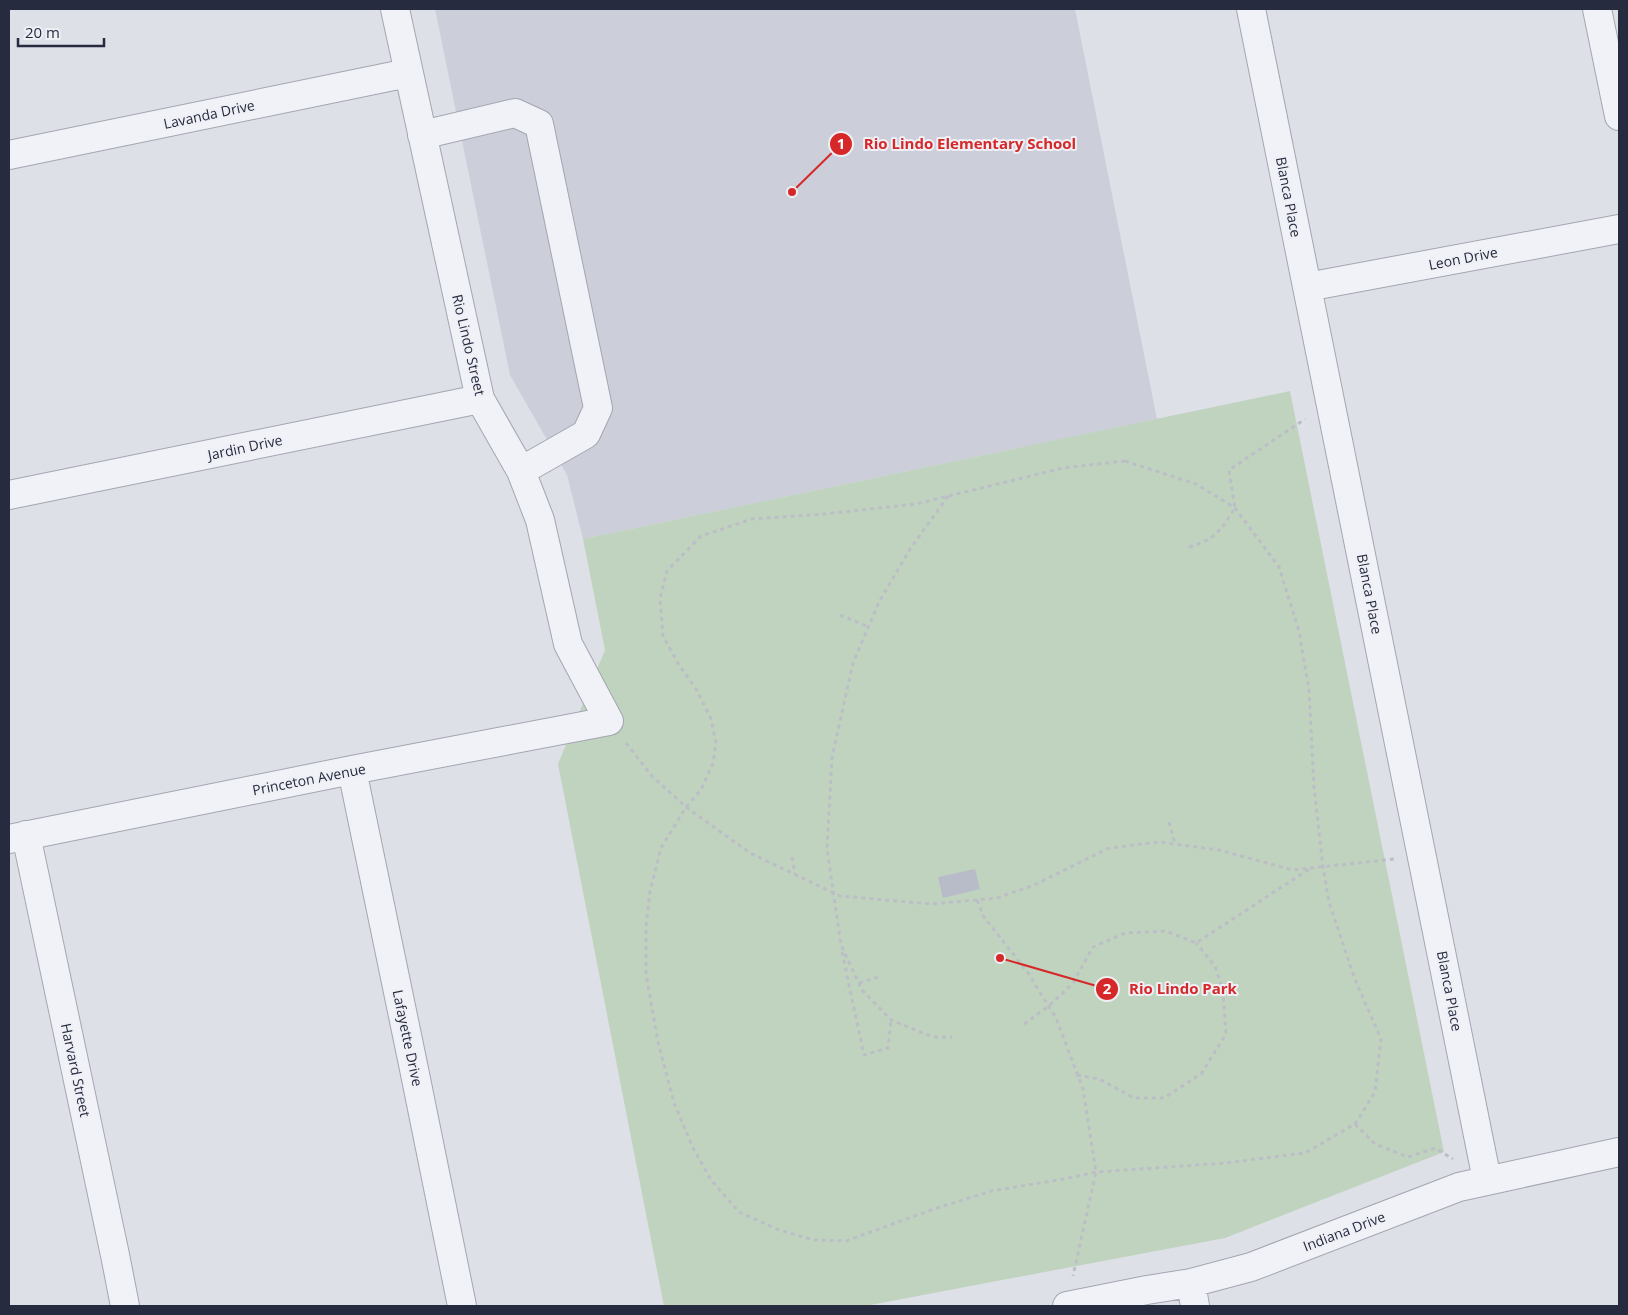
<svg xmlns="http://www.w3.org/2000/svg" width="1628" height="1315" viewBox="0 0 1628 1315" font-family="'Open Sans',sans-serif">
<rect width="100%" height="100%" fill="#dee0e8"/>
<path fill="#cccfda" d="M 435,9 L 1075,9 L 1157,419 L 583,539 L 567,475 L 510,375 Z"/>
<path fill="#c0d3bf" d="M 1290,391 L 1444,1152 L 1225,1238 L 865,1306 L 664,1306 L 558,764 L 605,650 L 583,539 Z"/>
<path fill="#b8bbc8" d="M 975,869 L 980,889 L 943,898 L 938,877 Z"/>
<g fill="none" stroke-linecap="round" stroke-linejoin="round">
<defs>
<path id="minor" d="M 1251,9 L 1487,1180
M 1597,9 L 1619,116
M 422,135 L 515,113 L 539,124 L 598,408 L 586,434 L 521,471
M 9,155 L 408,73
M 1307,287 L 1619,229
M 9,495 L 480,399
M 352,770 L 414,1069 L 462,1306
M 26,835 L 115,1255 L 125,1306
M 9,839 L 352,770 L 609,721 L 568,644 L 540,520 L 521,471 L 480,399 L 395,9
M 1191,1283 L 1195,1306
M 1067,1306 L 1147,1290 L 1191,1283 L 1251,1267 L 1459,1187 L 1619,1152"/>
</defs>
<use href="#minor" stroke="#a3a6b2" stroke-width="30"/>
<path stroke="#bcbec7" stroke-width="3" stroke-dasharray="4 4" stroke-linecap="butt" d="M 1125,461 L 1196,484 L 1235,508 L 1279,567 L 1299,631 L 1309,690 L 1314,787 L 1323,867 L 1329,902 L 1354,977 L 1381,1039 L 1375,1092 L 1355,1124 L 1305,1153 L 1226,1163 L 1096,1172 L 1064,1179 L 991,1191 L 931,1210 L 846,1241 L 814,1240 L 779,1230 L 739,1212 L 711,1180 L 693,1148 L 674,1103 L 658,1042 L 646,974 L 646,927 L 650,891 L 661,848 L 686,807 L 701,790 L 713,763 L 716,743 L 711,719 L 696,689 L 679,665 L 663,636 L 660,598 L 667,571 L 701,536 L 752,519 L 824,514 L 916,504 L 1063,468 Z
M 948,496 L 910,549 L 879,602 L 853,663 L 832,757 L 827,849 L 841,945 L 862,990 L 891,1020 L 933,1037 L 952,1037
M 1189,547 C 1216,539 1220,531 1235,508 L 1229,470 L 1305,419
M 840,615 L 869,627
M 626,743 L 652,776 L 686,807 L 750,853 L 840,896 L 931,904 L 997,898 L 1034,885 L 1109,848 L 1159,842 L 1219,850 L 1293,870 L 1394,859
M 1169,822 L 1175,844
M 792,857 L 795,874
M 977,900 L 984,917 L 1028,973 L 1056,1018 L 1083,1089 L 1096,1172 L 1073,1276
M 842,952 L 864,1055 L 888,1048 L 891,1020
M 859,983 L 882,976
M 1024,1024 L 1049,1006 L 1073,983 L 1093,947 L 1125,933 L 1166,931 L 1196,943 L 1311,868
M 1077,1075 L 1099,1079 L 1134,1098 L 1164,1098 L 1201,1074 L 1226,1034 L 1223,991 L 1215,966 L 1196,943
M 1355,1124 L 1375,1144 L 1408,1157 L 1435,1148 L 1453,1159"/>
<use href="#minor" stroke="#f1f2f7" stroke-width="28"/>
</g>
<g text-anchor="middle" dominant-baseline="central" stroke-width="4" stroke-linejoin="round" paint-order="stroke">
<g font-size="14" fill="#272b40" stroke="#eef0f6">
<text transform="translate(209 114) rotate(-12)">Lavanda Drive</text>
<text transform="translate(1289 197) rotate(79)">Blanca Place</text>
<text transform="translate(1463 258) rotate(-11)">Leon Drive</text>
<text transform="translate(469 345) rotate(77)">Rio Lindo Street</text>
<text transform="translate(245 447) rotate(-12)">Jardin Drive</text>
<text transform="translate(1370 594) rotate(79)">Blanca Place</text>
<text transform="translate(309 779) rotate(-11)">Princeton Avenue</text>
<text transform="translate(1450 991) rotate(79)">Blanca Place</text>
<text transform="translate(408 1038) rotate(78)">Lafayette Drive</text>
<text transform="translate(76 1070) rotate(78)">Harvard Street</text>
<text transform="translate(1344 1231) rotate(-21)">Indiana Drive</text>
</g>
</g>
<path fill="none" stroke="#d62828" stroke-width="2" d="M792 192L841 144M1000 958L1107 989"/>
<g fill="#d62828" stroke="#eef0f6" stroke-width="2">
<circle cx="792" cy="192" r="5"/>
<circle cx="1000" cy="958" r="5"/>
<circle cx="841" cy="144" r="12"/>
<circle cx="1107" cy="989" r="12"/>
</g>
<g font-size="15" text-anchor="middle" font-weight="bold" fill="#fff">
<text x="841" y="149">1</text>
<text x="1107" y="994">2</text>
</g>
<g font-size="15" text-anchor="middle" font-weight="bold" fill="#d62828" stroke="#eef0f6" stroke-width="4" stroke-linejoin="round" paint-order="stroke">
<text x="970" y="149">Rio Lindo Elementary School</text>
<text x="1183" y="994">Rio Lindo Park</text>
</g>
<rect width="1628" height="1315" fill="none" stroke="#272b40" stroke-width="20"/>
<path d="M18 38v8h86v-8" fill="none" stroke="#272b40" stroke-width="2.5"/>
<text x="25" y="38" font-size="15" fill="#272b40" stroke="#eef0f6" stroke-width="4" paint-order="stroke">20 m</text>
</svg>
